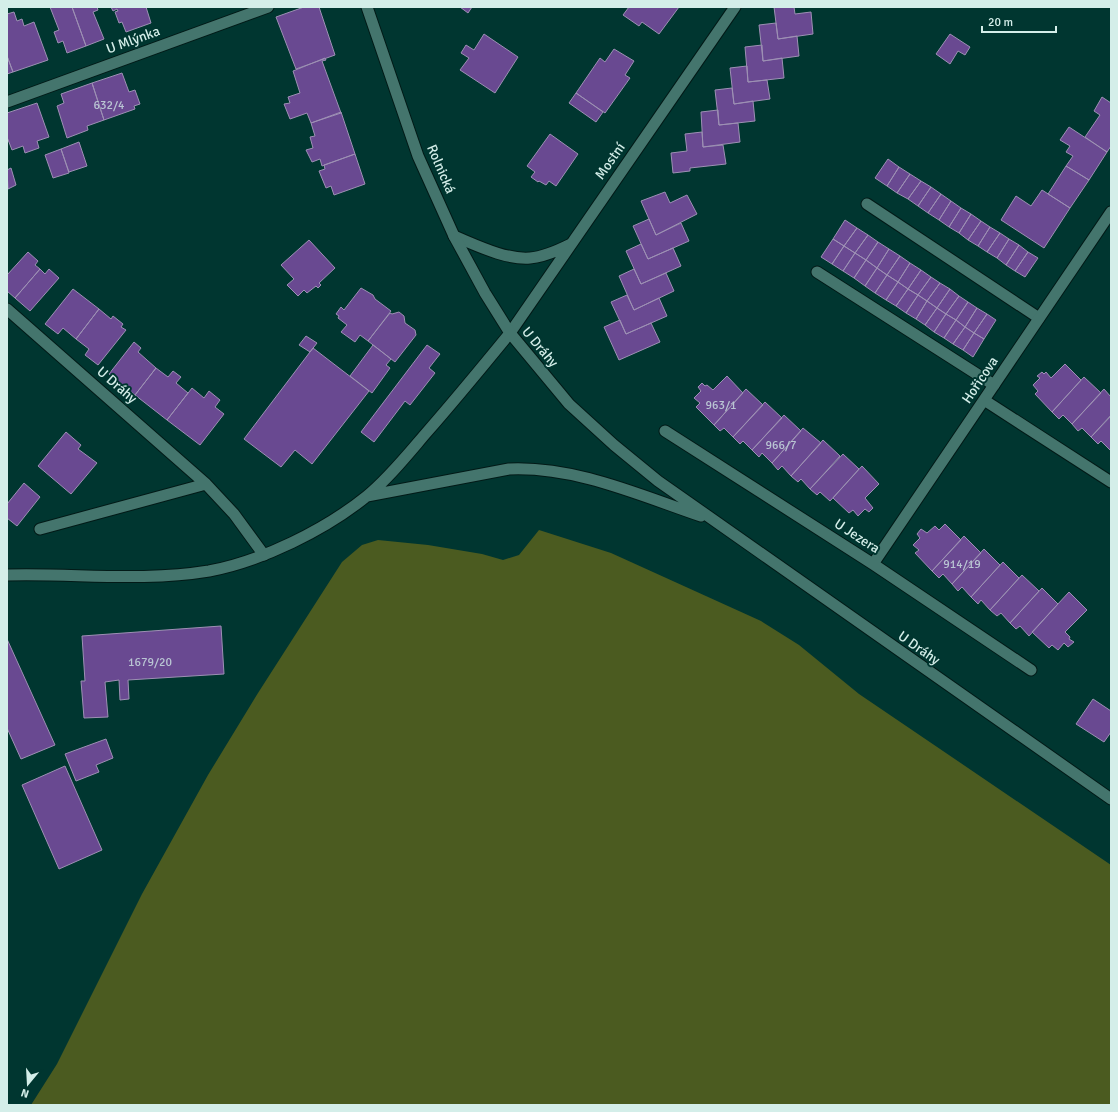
<svg xmlns="http://www.w3.org/2000/svg" width="1118" height="1112" viewBox="0 0 1118 1112" font-family="Signika,sans-serif">
<rect width="100%" height="100%" fill="#003630"/>
<path fill="#4b5b20" d="M 539,530 L 611,553 L 761,621 L 799,645 L 859,694 L 1111,865 L 1111,1105 L 31,1105 L 57,1064 L 142,894 L 208,775 L 258,693 L 342,562 L 362,545 L 378,540 L 428,545 L 482,554 L 503,560 L 519,555 Z"/>
<path fill="#694991" stroke="#9d90b4" d="M 50,7 L 72,7 L 86,46 L 67,53 L 63,41 L 58,43 L 54,32 L 59,30 Z
M 72,7 L 97,7 L 98,10 L 93,12 L 104,39 L 86,46 Z
M 111,7 L 146,7 L 151,23 L 126,32 L 122,22 L 119,23 L 115,12 L 118,11 L 117,9 L 113,11 Z
M 304,7 L 319,7 L 335,55 L 296,69 L 276,17 Z
M 460,7 L 472,7 L 468,13 Z
M 629,7 L 679,7 L 659,34 L 642,22 L 639,26 L 623,15 Z
M 774,7 L 794,7 L 795,14 L 811,12 L 813,34 L 778,39 Z
M 14,12 L 17,21 L 22,19 L 24,26 L 34,22 L 48,60 L 13,72 L 7,56 L 7,14 Z
M 776,23 L 778,39 L 797,36 L 799,56 L 763,61 L 759,25 Z
M 484,34 L 518,57 L 495,93 L 460,70 L 469,58 L 461,53 L 466,45 L 474,50 Z
M 950,34 L 970,47 L 965,55 L 958,51 L 950,64 L 936,54 Z
M 762,45 L 763,61 L 782,58 L 784,78 L 748,82 L 745,47 Z
M 614,49 L 634,61 L 625,75 L 630,78 L 605,113 L 576,93 L 600,58 L 605,62 Z
M 7,56 L 13,72 L 7,74 Z
M 325,58 L 326,60 L 322,61 L 341,113 L 311,123 L 307,113 L 290,119 L 284,104 L 290,103 L 288,97 L 300,93 L 293,71 Z
M 747,66 L 748,82 L 767,80 L 770,99 L 734,104 L 730,68 Z
M 122,73 L 129,92 L 135,90 L 140,104 L 134,106 L 135,109 L 104,120 L 92,83 Z
M 92,83 L 104,120 L 87,126 L 88,130 L 67,138 L 57,106 L 64,103 L 61,94 Z
M 732,88 L 734,104 L 753,101 L 755,121 L 719,125 L 715,90 Z
M 576,93 L 603,112 L 596,122 L 569,103 Z
M 1102,97 L 1111,103 L 1111,146 L 1107,152 L 1085,137 L 1100,115 L 1094,111 Z
M 37,103 L 49,137 L 37,141 L 39,148 L 25,153 L 23,146 L 12,150 L 7,137 L 7,113 Z
M 718,110 L 719,125 L 738,123 L 740,142 L 703,147 L 701,112 Z
M 341,112 L 355,154 L 322,166 L 320,159 L 312,162 L 306,150 L 313,148 L 310,137 L 315,136 L 311,123 Z
M 1069,127 L 1107,152 L 1089,180 L 1066,166 L 1073,156 L 1066,152 L 1070,146 L 1060,140 Z
M 702,132 L 703,147 L 723,145 L 726,164 L 690,168 L 690,171 L 673,173 L 671,153 L 687,151 L 685,134 Z
M 550,134 L 578,154 L 556,186 L 549,181 L 546,185 L 539,181 L 538,182 L 531,177 L 535,172 L 527,166 Z
M 79,142 L 87,166 L 69,172 L 61,149 Z
M 61,149 L 69,173 L 53,178 L 45,155 Z
M 355,154 L 365,184 L 334,195 L 331,186 L 326,188 L 319,171 L 325,169 L 324,165 Z
M 888,159 L 899,167 L 887,186 L 875,178 Z
M 1066,166 L 1089,180 L 1070,208 L 1048,194 Z
M 899,167 L 910,174 L 897,193 L 887,186 Z
M 11,168 L 16,185 L 8,189 L 7,170 Z
M 910,174 L 921,181 L 908,199 L 897,193 Z
M 921,181 L 931,187 L 918,206 L 908,199 Z
M 931,187 L 941,194 L 928,213 L 918,206 Z
M 1042,190 L 1070,208 L 1044,248 L 1001,220 L 1016,196 L 1031,206 Z
M 665,192 L 670,203 L 687,195 L 697,214 L 656,235 L 641,201 Z
M 941,194 L 951,201 L 939,220 L 928,213 Z
M 951,201 L 961,208 L 949,227 L 939,220 Z
M 961,208 L 971,214 L 959,233 L 949,227 Z
M 971,214 L 981,221 L 968,240 L 959,233 Z
M 649,219 L 656,235 L 681,223 L 689,241 L 648,259 L 633,226 Z
M 845,220 L 857,228 L 844,246 L 833,239 Z
M 981,221 L 990,227 L 978,246 L 968,240 Z
M 990,227 L 1000,233 L 987,252 L 978,246 Z
M 857,228 L 868,235 L 855,253 L 844,246 Z
M 1000,233 L 1009,239 L 997,258 L 987,252 Z
M 868,235 L 878,242 L 866,260 L 855,253 Z
M 833,239 L 844,246 L 832,264 L 821,257 Z
M 1009,239 L 1019,245 L 1006,265 L 997,258 Z
M 309,240 L 335,268 L 319,283 L 321,285 L 318,288 L 316,286 L 307,293 L 304,290 L 298,296 L 287,285 L 294,279 L 281,265 Z
M 878,242 L 889,249 L 877,268 L 866,260 Z
M 641,244 L 648,259 L 673,248 L 681,266 L 641,284 L 626,251 Z
M 1019,245 L 1028,252 L 1015,271 L 1006,265 Z
M 844,246 L 855,253 L 843,271 L 832,264 Z
M 889,249 L 900,256 L 887,275 L 877,268 Z
M 28,252 L 38,261 L 35,265 L 40,269 L 15,298 L 7,291 L 7,275 Z
M 1028,252 L 1038,258 L 1025,277 L 1015,271 Z
M 855,253 L 866,260 L 854,278 L 843,271 Z
M 900,256 L 910,263 L 898,282 L 887,275 Z
M 866,260 L 877,268 L 865,286 L 854,278 Z
M 910,263 L 921,270 L 908,289 L 898,282 Z
M 877,268 L 887,275 L 875,293 L 865,286 Z
M 40,269 L 45,274 L 49,269 L 59,278 L 30,311 L 15,298 Z
M 634,269 L 641,284 L 666,273 L 674,291 L 634,310 L 619,276 Z
M 921,270 L 931,277 L 918,295 L 908,289 Z
M 887,275 L 898,282 L 886,300 L 875,293 Z
M 931,277 L 940,283 L 927,301 L 918,295 Z
M 898,282 L 908,289 L 896,306 L 886,300 Z
M 940,283 L 950,289 L 937,308 L 927,301 Z
M 361,288 L 373,295 L 375,299 L 391,311 L 368,341 L 360,335 L 355,342 L 341,332 L 347,325 L 338,318 L 339,316 L 336,314 L 341,307 L 344,310 Z
M 73,289 L 99,309 L 76,339 L 63,328 L 58,334 L 45,324 Z
M 908,289 L 918,295 L 906,313 L 896,306 Z
M 950,289 L 959,296 L 946,314 L 937,308 Z
M 627,295 L 634,310 L 659,298 L 667,316 L 626,334 L 611,302 Z
M 918,295 L 927,301 L 916,319 L 906,313 Z
M 959,296 L 968,302 L 956,320 L 946,314 Z
M 927,301 L 937,308 L 925,325 L 916,319 Z
M 968,302 L 977,308 L 965,327 L 956,320 Z
M 937,308 L 946,314 L 934,332 L 925,325 Z
M 977,308 L 987,314 L 974,333 L 965,327 Z
M 99,309 L 111,319 L 113,316 L 123,324 L 121,327 L 126,330 L 98,365 L 85,355 L 89,349 L 76,339 Z
M 399,312 L 404,316 L 405,323 L 415,330 L 416,335 L 395,362 L 368,341 L 390,313 L 392,314 Z
M 946,314 L 956,320 L 944,338 L 934,332 Z
M 987,314 L 996,320 L 984,339 L 974,333 Z
M 620,320 L 626,334 L 651,323 L 660,342 L 619,360 L 604,327 Z
M 956,320 L 965,327 L 953,344 L 944,338 Z
M 965,327 L 974,333 L 963,350 L 953,344 Z
M 974,333 L 984,339 L 973,357 L 963,350 Z
M 306,336 L 317,343 L 310,352 L 299,345 Z
M 134,342 L 141,348 L 138,352 L 156,368 L 135,395 L 109,374 Z
M 373,345 L 391,359 L 386,365 L 390,368 L 372,393 L 350,376 Z
M 427,345 L 440,354 L 429,368 L 435,373 L 410,405 L 405,401 L 374,442 L 361,432 Z
M 313,348 L 369,391 L 312,464 L 295,450 L 281,467 L 244,439 Z
M 1065,364 L 1081,380 L 1052,412 L 1035,394 L 1038,391 L 1033,385 L 1040,378 L 1037,376 L 1042,372 L 1044,374 L 1046,372 L 1051,378 Z
M 156,368 L 168,377 L 173,371 L 181,377 L 176,383 L 188,393 L 167,420 L 135,395 Z
M 727,376 L 743,393 L 714,425 L 696,407 L 700,403 L 694,398 L 701,391 L 698,387 L 702,383 L 705,386 L 707,385 L 713,390 Z
M 1084,377 L 1101,393 L 1072,424 L 1063,415 L 1059,419 L 1052,412 Z
M 192,388 L 204,398 L 209,391 L 220,400 L 215,407 L 224,414 L 200,445 L 167,420 Z
M 746,389 L 763,405 L 733,437 L 724,428 L 720,431 L 714,425 Z
M 1104,389 L 1111,397 L 1111,415 L 1091,437 L 1082,428 L 1078,431 L 1072,424 Z
M 765,402 L 782,418 L 752,450 L 743,441 L 740,444 L 733,437 Z
M 784,415 L 801,431 L 772,463 L 762,453 L 759,457 L 752,450 Z
M 1111,416 L 1111,449 L 1110,450 L 1101,441 L 1098,444 L 1091,437 Z
M 803,428 L 821,443 L 791,476 L 782,466 L 778,470 L 772,463 Z
M 66,432 L 81,445 L 78,449 L 97,463 L 71,494 L 38,466 Z
M 823,440 L 840,456 L 810,489 L 801,479 L 798,482 L 791,476 Z
M 843,454 L 859,469 L 830,501 L 820,492 L 817,495 L 810,489 Z
M 862,466 L 879,484 L 865,498 L 873,508 L 869,512 L 865,509 L 858,516 L 853,510 L 849,513 L 833,498 Z
M 24,483 L 40,497 L 17,526 L 7,518 L 7,504 Z
M 945,524 L 961,540 L 932,571 L 915,553 L 919,550 L 913,545 L 920,538 L 917,534 L 921,529 L 927,533 L 935,526 L 939,530 Z
M 964,536 L 981,553 L 952,584 L 943,574 L 939,578 L 932,571 Z
M 984,549 L 1000,565 L 971,597 L 962,587 L 958,591 L 952,584 Z
M 1003,562 L 1019,578 L 990,610 L 981,600 L 978,604 L 971,597 Z
M 1022,575 L 1039,591 L 1010,623 L 1001,613 L 997,616 L 990,610 Z
M 1042,588 L 1058,604 L 1029,636 L 1020,626 L 1016,629 L 1010,623 Z
M 1069,592 L 1087,610 L 1065,632 L 1070,637 L 1069,639 L 1074,642 L 1068,647 L 1064,643 L 1058,650 L 1052,645 L 1049,648 L 1032,632 Z
M 221,626 L 224,674 L 128,680 L 129,699 L 120,700 L 119,680 L 105,682 L 108,717 L 84,718 L 81,681 L 85,681 L 82,636 Z
M 7,639 L 55,745 L 21,759 L 7,728 Z
M 1093,699 L 1111,711 L 1111,732 L 1104,742 L 1076,724 Z
M 106,739 L 113,758 L 96,765 L 99,772 L 76,781 L 65,754 Z
M 65,766 L 102,850 L 59,869 L 22,785 Z"/>
<g fill="none" stroke-linecap="round" stroke-linejoin="round">
<defs>
<path id="service" d="M 867,204 L 1039,318
M 817,272 L 994,385"/>
<path id="minor" d="M 7,102 L 268,7
M 454,236 C 476,245 506,260 530,258 C 544,257 559,250 571,244
M 7,309 L 206,484 L 234,514 L 264,555
M 510,333 L 735,7
M 984,400 L 1111,482
M 665,431 L 873,564 L 1031,670
M 40,529 L 206,484
M 873,564 L 1111,212"/>
<path id="tertiary" d="M 367,7 L 418,156 L 454,236 L 485,293 L 510,333 L 569,404 L 614,445 L 658,481 L 1111,799
M 367,496 L 509,469 C 575,466 639,495 701,516
M 7,575 C 74,573 142,582 209,571 C 262,561 325,530 367,496 C 389,478 408,454 427,432 C 455,400 483,366 510,333"/>
</defs>
<use href="#service" stroke="#021a17" stroke-width="13"/>
<use href="#minor" stroke="#021a17" stroke-width="13"/>
<use href="#tertiary" stroke="#021a17" stroke-width="13"/>
<use href="#service" stroke="#44756d" stroke-width="11"/>
<use href="#minor" stroke="#44756d" stroke-width="11"/>
<use href="#tertiary" stroke="#44756d" stroke-width="11"/>
</g>
<g text-anchor="middle" dominant-baseline="central" stroke-width="4" stroke-linejoin="round" paint-order="stroke">
<g font-size="12" fill="#b9c5d3">
<text x="109" y="105">632/4</text>
<text x="721" y="405">963/1</text>
<text x="781" y="445">966/7</text>
<text x="962" y="564">914/19</text>
<text x="150" y="662">1679/20</text>
</g>
<g font-size="14" fill="#d4eee9" stroke="#003630">
<text transform="translate(133 40) rotate(-20)">U Mlýnka</text>
<text transform="translate(610 161) rotate(-55)">Mostní</text>
<text transform="translate(441 169) rotate(67)">Rolnická</text>
<text transform="translate(540 347) rotate(50)">U Dráhy</text>
<text transform="translate(980 380) rotate(-56)">Hořicova</text>
<text transform="translate(117 385) rotate(41)">U Dráhy</text>
<text transform="translate(857 536) rotate(33)">U Jezera</text>
<text transform="translate(919 648) rotate(35)">U Dráhy</text>
</g>
</g>
<rect width="1118" height="1112" fill="none" stroke="#d4eee9" stroke-width="16"/>
<g transform="translate(28 1084) rotate(198)" stroke="#003630" stroke-width="3" paint-order="stroke">
<path d="M0-3L7 15L0 10L-7 15Z" fill="#d4eee9"/>
<text y="-6" font-size="11" font-weight="bold" text-anchor="middle" fill="#d4eee9">N</text>
</g>
<path d="M982 26v6h74v-6" fill="none" stroke="#d4eee9" stroke-width="2"/>
<text x="988" y="26" font-size="12" fill="#d4eee9" stroke="#003630" stroke-width="3" paint-order="stroke">20 m</text>
</svg>
